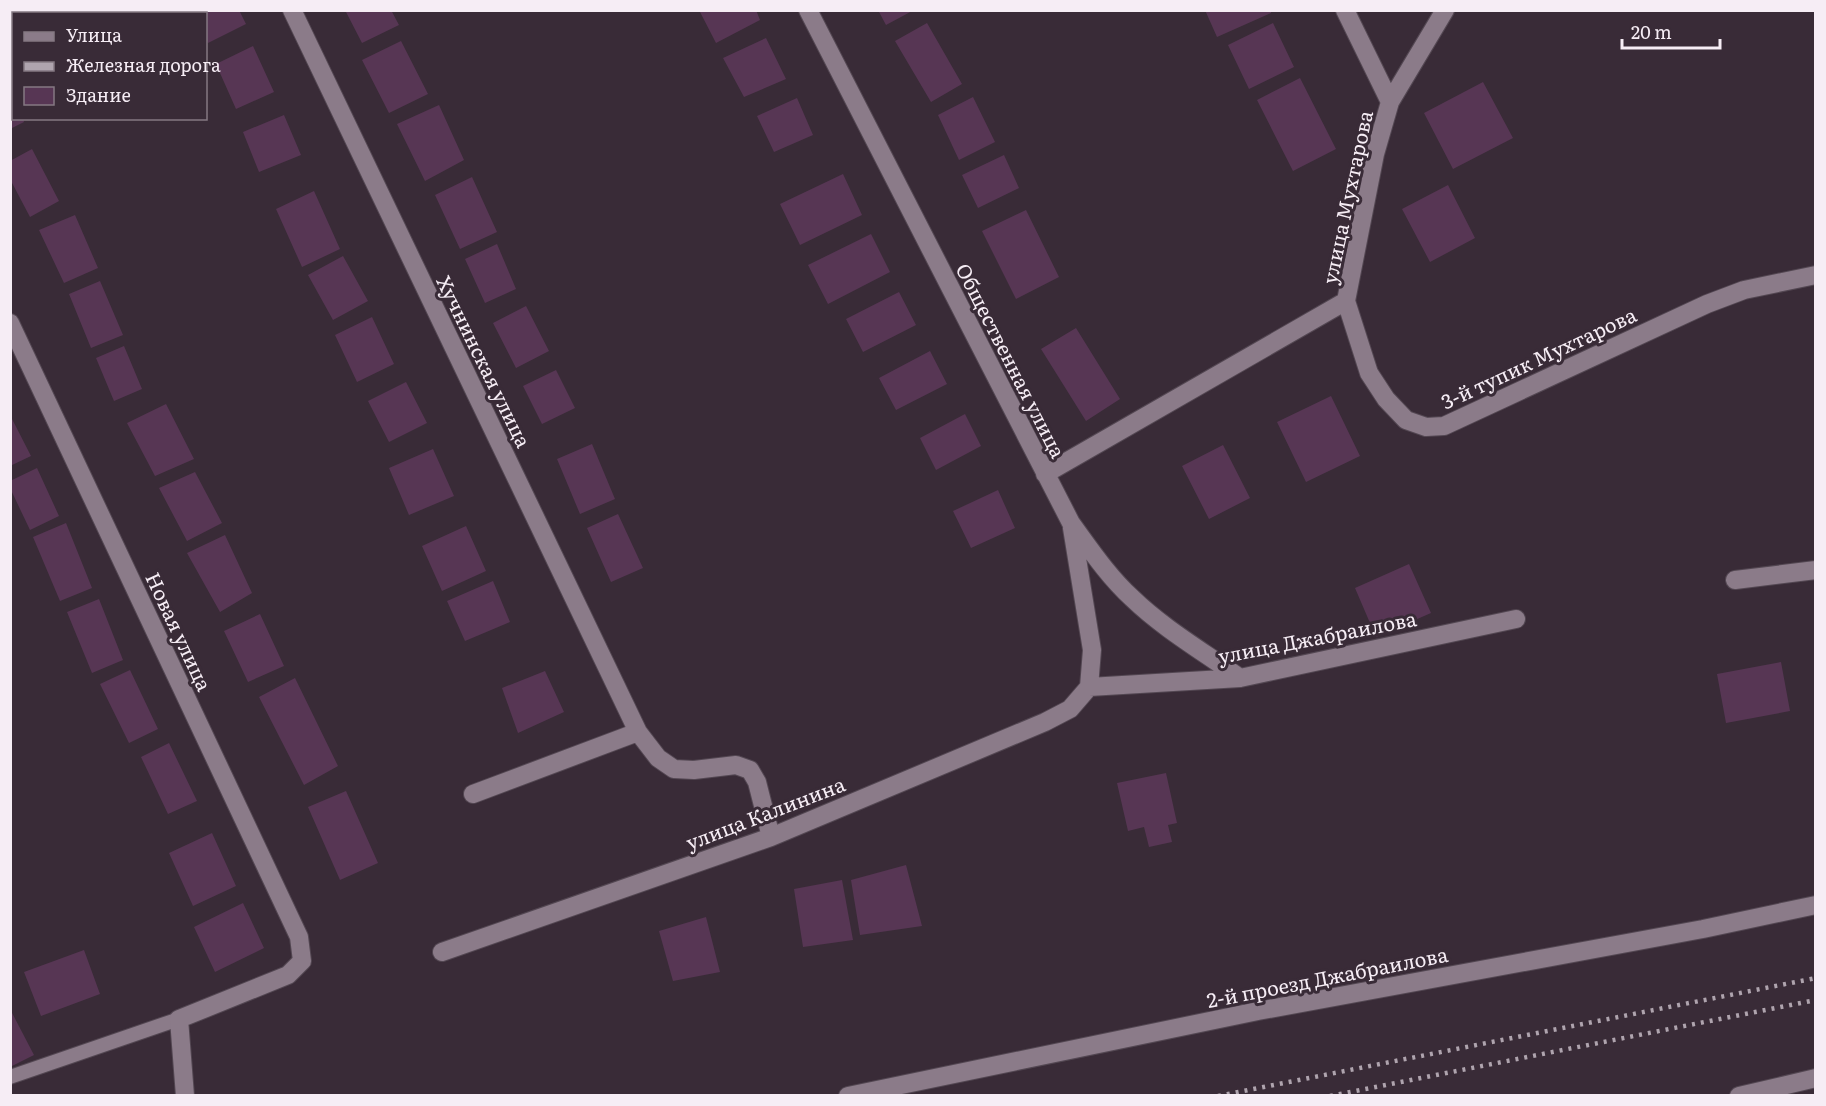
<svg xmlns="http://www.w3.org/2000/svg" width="1826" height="1106" viewBox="0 0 1826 1106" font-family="Literata,serif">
<rect width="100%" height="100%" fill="#392b37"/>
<path fill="#573654" d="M 191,10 L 239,10 L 246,24 L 208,43 L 206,39 L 206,14 L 193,14 Z
M 345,10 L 391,10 L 399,25 L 362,43 Z
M 699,10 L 756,10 L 760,20 L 716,43 Z
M 878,10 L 914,10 L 886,25 Z
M 1205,10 L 1271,10 L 1271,13 L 1217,37 Z
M 927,23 L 962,84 L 931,102 L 895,41 Z
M 1273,23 L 1294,67 L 1249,89 L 1228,45 Z
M 766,38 L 786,79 L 744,97 L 723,58 Z
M 401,41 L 428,94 L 389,113 L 362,60 Z
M 253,46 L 274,92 L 236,109 L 216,64 Z
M 1300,78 L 1336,149 L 1293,171 L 1257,100 Z
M 1483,82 L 1513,138 L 1453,169 L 1424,113 Z
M 10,94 L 14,100 L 14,118 L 23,118 L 24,122 L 10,129 Z
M 973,97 L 995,142 L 959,160 L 938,115 Z
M 797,98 L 813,135 L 774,152 L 757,116 Z
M 439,105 L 464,160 L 425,181 L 397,124 Z
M 284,115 L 301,155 L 259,172 L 243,132 Z
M 32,149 L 59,201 L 30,217 L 10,179 L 10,161 Z
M 1004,155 L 1019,188 L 978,208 L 962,175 Z
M 843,174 L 862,215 L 800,245 L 780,204 Z
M 472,177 L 497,232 L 460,249 L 435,195 Z
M 1448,185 L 1475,238 L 1430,262 L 1402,209 Z
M 314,191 L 340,249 L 302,267 L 276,209 Z
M 1026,210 L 1059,277 L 1016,299 L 982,231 Z
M 75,215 L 98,268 L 64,283 L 39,230 Z
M 871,234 L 890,272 L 828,304 L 808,265 Z
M 497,244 L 516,289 L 485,303 L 465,259 Z
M 343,256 L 368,301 L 333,320 L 308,275 Z
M 100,281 L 123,335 L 91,348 L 69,294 Z
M 899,292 L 916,325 L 863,352 L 846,319 Z
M 526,306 L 549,351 L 516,368 L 493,323 Z
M 372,317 L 394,364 L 357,382 L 335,335 Z
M 1076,328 L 1120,399 L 1086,421 L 1041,349 Z
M 124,346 L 142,389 L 114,401 L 96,358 Z
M 930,351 L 947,384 L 896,410 L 879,378 Z
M 556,370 L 575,408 L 542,424 L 523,386 Z
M 406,382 L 427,423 L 389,442 L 368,401 Z
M 1331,396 L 1360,456 L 1306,482 L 1277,422 Z
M 166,404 L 194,459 L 155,476 L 127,423 Z
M 965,414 L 981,446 L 936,470 L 920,438 Z
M 10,415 L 31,456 L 10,466 Z
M 592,444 L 615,499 L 580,514 L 557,459 Z
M 1223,445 L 1250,498 L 1209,519 L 1182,466 Z
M 433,449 L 454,496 L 409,515 L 389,468 Z
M 37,468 L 59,516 L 30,530 L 10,488 L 10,481 Z
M 195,472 L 222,523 L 187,541 L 159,488 Z
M 998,490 L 1015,528 L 971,548 L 953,511 Z
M 618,514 L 643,568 L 611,582 L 587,528 Z
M 66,523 L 92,588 L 60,601 L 33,537 Z
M 466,526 L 486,571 L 442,591 L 422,546 Z
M 225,535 L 252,593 L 220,612 L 187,553 Z
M 1409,564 L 1431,613 L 1376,637 L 1355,588 Z
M 493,581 L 510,622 L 465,641 L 447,601 Z
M 99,599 L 123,660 L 92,673 L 67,612 Z
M 260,614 L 284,666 L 248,682 L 224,631 Z
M 1781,662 L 1790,711 L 1726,723 L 1717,674 Z
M 130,670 L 158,729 L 129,743 L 100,684 Z
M 545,671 L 564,712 L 518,733 L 502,688 Z
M 295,678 L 338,766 L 304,785 L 259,697 Z
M 169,743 L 197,801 L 168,814 L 141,757 Z
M 1166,773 L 1177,823 L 1168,825 L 1172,842 L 1149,847 L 1144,827 L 1128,831 L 1117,783 Z
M 346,791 L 378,863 L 340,880 L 308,807 Z
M 212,833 L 236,886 L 193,906 L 169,853 Z
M 906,865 L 922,926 L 860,935 L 851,880 Z
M 842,880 L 853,940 L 803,947 L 794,889 Z
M 243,903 L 264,948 L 215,972 L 194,927 Z
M 706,917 L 720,972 L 673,981 L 659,931 Z
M 84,950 L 100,994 L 41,1016 L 24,972 Z
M 10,1009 L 34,1055 L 10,1067 Z"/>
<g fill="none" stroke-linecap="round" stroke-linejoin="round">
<defs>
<path id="lane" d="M 10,1077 L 179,1019"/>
<path id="street" d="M 292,10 L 638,732
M 808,10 L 1071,523 C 1090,549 1108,576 1132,598 C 1164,629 1204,652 1240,678
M 1345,10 L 1390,102
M 1445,10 L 1390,102 L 1375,154 L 1346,301 L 1369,373 L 1386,399 L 1406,420 L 1426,427 L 1444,426 L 1707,304 L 1744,290 L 1816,275
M 10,323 L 299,937 L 302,961 L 288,975 L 179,1019 L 185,1096
M 1045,474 L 1346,301
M 1072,528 L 1092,650 L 1089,687
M 1089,687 L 1240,678 L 1516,619
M 473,794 L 638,732 L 658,758 L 674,769 L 694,770 L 736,765 L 750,770 L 757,782 L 771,837
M 442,952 L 771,837 L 1045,722 L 1070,709 L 1089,687
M 848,1096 L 1258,1011 L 1703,929 L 1816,905"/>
<path id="secondary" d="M 1735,580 L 1816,570
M 1739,1096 L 1816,1078"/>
</defs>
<use href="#lane" stroke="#534752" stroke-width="16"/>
<use href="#street" stroke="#534752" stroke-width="20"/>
<use href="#secondary" stroke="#534752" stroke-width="20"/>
<use href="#lane" stroke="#8b7b89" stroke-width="14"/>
<use href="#street" stroke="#8b7b89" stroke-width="18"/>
<use href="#secondary" stroke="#8b7b89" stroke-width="18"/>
<path stroke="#afa4ae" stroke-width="4.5" stroke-dasharray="3 6" stroke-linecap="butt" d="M 1218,1096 L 1816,978
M 1330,1096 L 1816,1000"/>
</g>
<g text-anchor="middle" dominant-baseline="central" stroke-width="6" stroke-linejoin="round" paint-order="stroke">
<g font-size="20" fill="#f6edf5" stroke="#392b37">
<text transform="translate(1346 197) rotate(-78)">улица Мухтарова</text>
<text transform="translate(1538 357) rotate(-25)">3-й тупик Мухтарова</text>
<text transform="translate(1012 360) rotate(63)">Общественная улица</text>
<text transform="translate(485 361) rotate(64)">Хучнинская улица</text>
<text transform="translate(180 631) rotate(65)">Новая улица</text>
<text transform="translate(1317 636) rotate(-11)">улица Джабраилова</text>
<text transform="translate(765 812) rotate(-21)">улица Калинина</text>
<text transform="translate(1327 976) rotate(-11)">2-й проезд Джабраилова</text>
</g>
</g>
<rect width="1826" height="1106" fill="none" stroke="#f6edf5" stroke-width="24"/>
<rect x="12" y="12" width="195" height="108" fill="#392b37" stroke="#857983" stroke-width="1.5"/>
<rect x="24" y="32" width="30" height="9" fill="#8b7b89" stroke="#857983" stroke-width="1.5"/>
<text x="66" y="42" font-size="18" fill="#f6edf5">Улица</text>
<rect x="24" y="62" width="30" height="9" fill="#afa4ae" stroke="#857983" stroke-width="1.5"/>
<text x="66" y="72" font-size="18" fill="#f6edf5">Железная дорога</text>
<rect x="24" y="87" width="30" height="18" fill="#573654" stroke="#857983" stroke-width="1.5"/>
<text x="66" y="102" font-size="18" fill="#f6edf5">Здание</text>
<path d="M1622 39v9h98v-9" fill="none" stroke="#f6edf5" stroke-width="3"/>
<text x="1631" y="39" font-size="18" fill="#f6edf5" stroke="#392b37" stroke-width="4.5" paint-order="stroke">20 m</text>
</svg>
